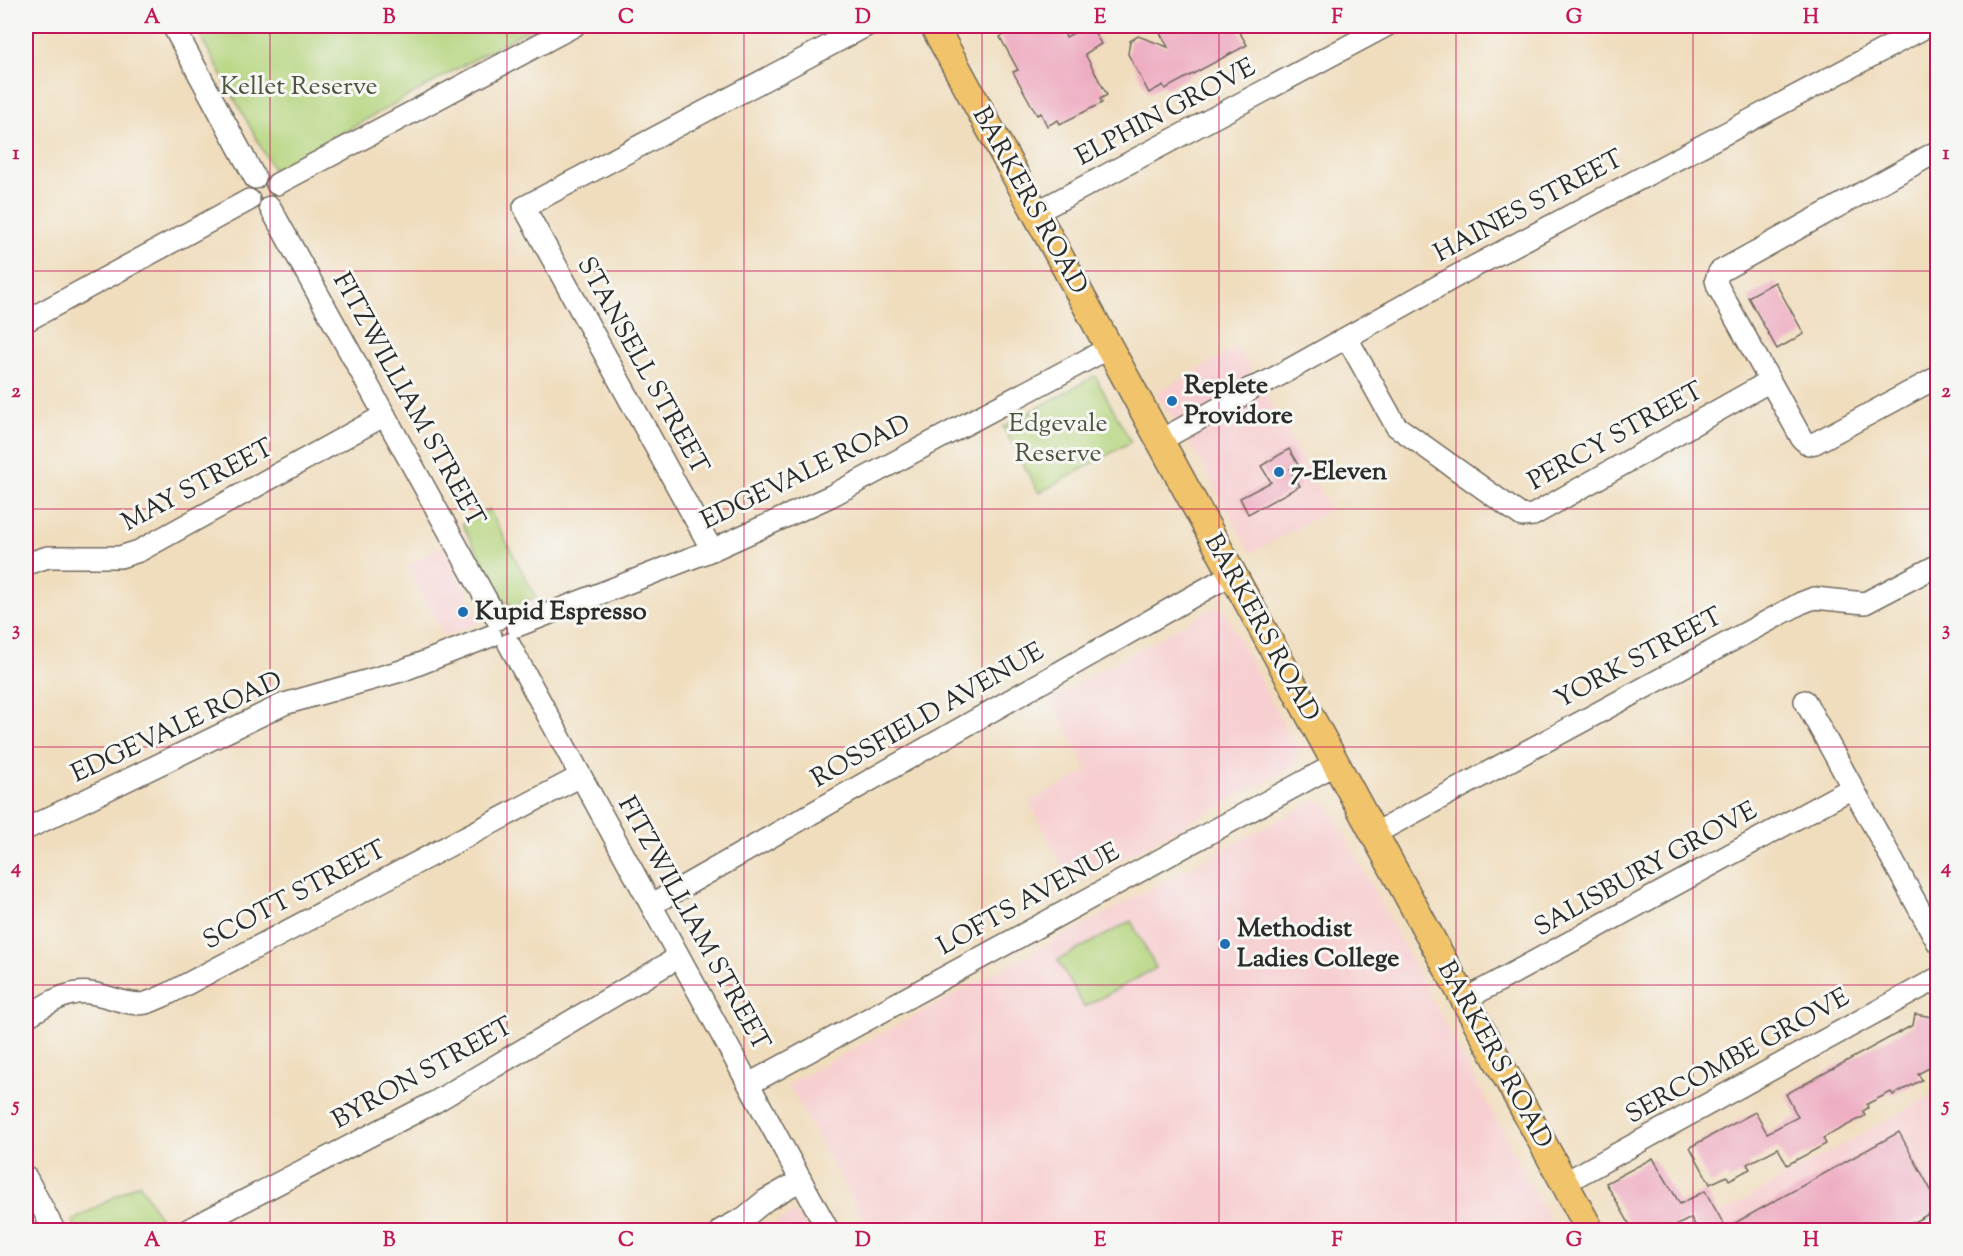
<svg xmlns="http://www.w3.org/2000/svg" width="1963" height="1256" viewBox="0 0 1963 1256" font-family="'Sorts Mill Goudy',serif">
<rect width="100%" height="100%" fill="#f6f6f2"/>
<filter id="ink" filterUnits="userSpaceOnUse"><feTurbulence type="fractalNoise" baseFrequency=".0167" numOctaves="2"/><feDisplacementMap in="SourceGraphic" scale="12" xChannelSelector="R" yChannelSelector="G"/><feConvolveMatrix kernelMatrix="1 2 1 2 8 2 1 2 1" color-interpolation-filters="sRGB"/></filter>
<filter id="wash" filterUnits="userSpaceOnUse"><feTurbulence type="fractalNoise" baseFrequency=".008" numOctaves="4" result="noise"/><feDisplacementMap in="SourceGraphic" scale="24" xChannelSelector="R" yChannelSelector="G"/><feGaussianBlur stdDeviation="1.35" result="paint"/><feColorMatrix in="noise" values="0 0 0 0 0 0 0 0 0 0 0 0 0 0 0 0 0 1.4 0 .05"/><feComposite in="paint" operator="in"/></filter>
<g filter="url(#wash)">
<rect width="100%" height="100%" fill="#f0ddbd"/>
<path fill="#f7cfd0" d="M 1237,347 L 1269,399 L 1330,510 L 1251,553 L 1193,448 L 1156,393 Z
M 443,545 L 482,621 L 444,637 L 408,566 Z
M 1213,608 L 1224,611 L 1299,753 L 1295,765 L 1073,886 L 1029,802 L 1088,771 L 1051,699 Z
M 1314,801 L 1328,804 L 1555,1230 L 869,1230 L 788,1084 Z
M 1937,1092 L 1937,1215 L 1908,1230 L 1670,1230 L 1692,1219 L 1696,1227 Z
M 792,1214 L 799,1215 L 807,1230 L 762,1230 Z"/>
<path fill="#b4d47c" stroke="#708054" stroke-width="1.5" d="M 195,26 L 534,26 L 274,171 Z
M 1095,376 L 1131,442 L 1039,493 L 1003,427 Z
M 489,509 L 536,597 L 514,605 L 505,602 L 462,524 Z
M 1131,921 L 1156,968 L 1084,1007 L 1058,960 Z
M 139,1183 L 160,1218 L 138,1230 L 77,1230 L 72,1221 Z"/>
<g id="blocks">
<path fill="#eeadc2" d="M 1021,26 L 1060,26 L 1066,37 L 1087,26 L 1091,26 L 1101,44 L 1085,54 L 1107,95 L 1100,99 L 1102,103 L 1060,124 L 1058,120 L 1047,126 L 1041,113 L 1037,115 L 1013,72 L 1018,70 L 1000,37 Z
M 1156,26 L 1236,26 L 1247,45 L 1165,89 L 1163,85 L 1149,93 L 1128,54 L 1130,41 L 1138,36 L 1168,47 Z
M 1775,282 L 1804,334 L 1777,349 L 1748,297 Z
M 1289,449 L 1298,465 L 1290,469 L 1300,486 L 1248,514 L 1240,498 L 1271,482 L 1261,466 Z
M 1915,1014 L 1938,1018 L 1938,1063 L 1918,1074 L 1922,1080 L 1893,1095 L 1891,1092 L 1867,1104 L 1868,1108 L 1863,1111 L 1865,1116 L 1823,1138 L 1826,1144 L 1787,1165 L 1778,1148 L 1747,1164 L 1750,1169 L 1729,1180 L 1727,1176 L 1710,1184 L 1690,1147 L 1755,1112 L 1767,1133 L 1798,1117 L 1786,1094 L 1913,1025 Z
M 1899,1132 L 1938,1203 L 1938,1209 L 1899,1230 L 1698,1230 L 1691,1218 L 1668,1230 L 1633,1230 L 1606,1183 L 1653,1158 L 1680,1204 L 1705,1191 L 1726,1228 Z"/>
</g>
</g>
<g filter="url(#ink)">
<use href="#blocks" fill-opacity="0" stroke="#70695e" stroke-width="1.5"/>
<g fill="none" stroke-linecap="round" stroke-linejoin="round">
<defs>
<path id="minor" d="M 173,26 L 255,178
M 1938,151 L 1719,272 L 1716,280 L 1718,287 L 1802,439 L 1808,444 L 1815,443 L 1938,377
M 277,184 L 574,26
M 270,207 L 497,619
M 1035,213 L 1386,26
M 26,321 L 249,200
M 1347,338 L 1396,426 L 1522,516 L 1533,515 L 1770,381
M 1159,441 L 1245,394 L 1249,389 L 1267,382 L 1460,274 L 1928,26
M 712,550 L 524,207 L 866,26
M 26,564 L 48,557 L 120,557 L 139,551 L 385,415
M 517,626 L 712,550 L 831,496 L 1109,348
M 509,644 L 828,1230
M 1805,701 L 1938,943
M 26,829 L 284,704 L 401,671 L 491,636
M 1374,834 L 1801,603 L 1814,598 L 1865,603 L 1938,565
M 651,905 L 1232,574
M 1464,1000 L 1852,788
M 26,1017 C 40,1009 56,997 72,994 C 98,987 124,1008 146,1003 C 153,1001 161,997 168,994 L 581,776
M 749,1084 L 1336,764
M 26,1177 L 54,1230
M 1564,1183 L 1938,978
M 188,1230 L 435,1102 L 679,957
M 721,1230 L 744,1218 L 766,1200 L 801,1180"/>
<path id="major" d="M 934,26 L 1590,1230"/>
</defs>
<use href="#minor" stroke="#70695e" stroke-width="24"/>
<use href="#major" stroke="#70695e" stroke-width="30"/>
<use href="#minor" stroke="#fff" stroke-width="21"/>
<use href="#major" stroke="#f1c36a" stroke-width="27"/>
</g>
</g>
<path fill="none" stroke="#c2185b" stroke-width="1.5" stroke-opacity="0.55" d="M 270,26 L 270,1230M 507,26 L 507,1230M 744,26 L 744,1230M 982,26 L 982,1230M 1219,26 L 1219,1230M 1456,26 L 1456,1230M 1693,26 L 1693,1230M 26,271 L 1938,271M 26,509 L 1938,509M 26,747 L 1938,747M 26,985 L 1938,985"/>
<g fill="#1f6fb2" stroke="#f6f6f2" stroke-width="2">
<circle cx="1172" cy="401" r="6"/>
<circle cx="1279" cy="472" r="6"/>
<circle cx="463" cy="612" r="6"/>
<circle cx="1225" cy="944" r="6"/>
</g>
<g text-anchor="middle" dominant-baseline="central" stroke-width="6" stroke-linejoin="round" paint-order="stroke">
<g font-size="26" fill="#4d553f" stroke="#f6f6f2">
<text x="299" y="87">Kellet Reserve</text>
<text x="1058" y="424">Edgevale<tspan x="1058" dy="30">Reserve</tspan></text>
</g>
<g font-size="26" fill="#2b2b2b" stroke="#f6f6f2">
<text transform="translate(1166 113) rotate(-28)">ELPHIN GROVE</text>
<text transform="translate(1029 201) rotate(61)">BARKERS ROAD</text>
<text transform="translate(1529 207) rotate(-28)">HAINES STREET</text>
<text transform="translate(642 366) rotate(61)">STANSELL STREET</text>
<text transform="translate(408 400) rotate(61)">FITZWILLIAM STREET</text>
<text transform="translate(1616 437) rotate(-29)">PERCY STREET</text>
<text transform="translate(806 473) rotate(-26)">EDGEVALE ROAD</text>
<text transform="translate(198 486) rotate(-28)">MAY STREET</text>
<text transform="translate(1261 628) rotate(61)">BARKERS ROAD</text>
<text transform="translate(1639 659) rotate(-28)">YORK STREET</text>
<text transform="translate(928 716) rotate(-30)">ROSSFIELD AVENUE</text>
<text transform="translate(177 728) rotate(-25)">EDGEVALE ROAD</text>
<text transform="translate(1646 870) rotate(-29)">SALISBURY GROVE</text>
<text transform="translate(295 896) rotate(-28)">SCOTT STREET</text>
<text transform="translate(1029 900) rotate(-29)">LOFTS AVENUE</text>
<text transform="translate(693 924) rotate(61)">FITZWILLIAM STREET</text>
<text transform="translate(1494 1055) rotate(61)">BARKERS ROAD</text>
<text transform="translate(1738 1057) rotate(-29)">SERCOMBE GROVE</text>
<text transform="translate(423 1074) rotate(-29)">BYRON STREET</text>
</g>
<g font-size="26" font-weight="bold" fill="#2b2b2b" stroke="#f6f6f2" text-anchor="start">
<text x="1184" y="386">Replete<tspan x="1184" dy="30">Providore</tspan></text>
<text x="1291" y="472">7-Eleven</text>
<text x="475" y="612">Kupid Espresso</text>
<text x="1237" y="929">Methodist<tspan x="1237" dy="30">Ladies College</tspan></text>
</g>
</g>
<rect width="1963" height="1256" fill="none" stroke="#f6f6f2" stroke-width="66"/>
<rect x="33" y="33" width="1897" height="1190" fill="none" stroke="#c2185b" stroke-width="2"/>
<g font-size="20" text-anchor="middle" font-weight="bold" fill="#c2185b">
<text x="152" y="23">A</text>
<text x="389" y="23">B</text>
<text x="626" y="23">C</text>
<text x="863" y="23">D</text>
<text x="1100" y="23">E</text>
<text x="1337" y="23">F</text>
<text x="1574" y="23">G</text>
<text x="1811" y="23">H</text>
<text x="16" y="159">1</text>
<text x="1946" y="159">1</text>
<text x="16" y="397">2</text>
<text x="1946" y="397">2</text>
<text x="16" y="635">3</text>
<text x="1946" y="635">3</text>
<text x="16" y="873">4</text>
<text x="1946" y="873">4</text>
<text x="16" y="1111">5</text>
<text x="1946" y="1111">5</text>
<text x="152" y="1246">A</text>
<text x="389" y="1246">B</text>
<text x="626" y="1246">C</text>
<text x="863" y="1246">D</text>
<text x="1100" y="1246">E</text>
<text x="1337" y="1246">F</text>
<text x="1574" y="1246">G</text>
<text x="1811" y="1246">H</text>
</g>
</svg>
